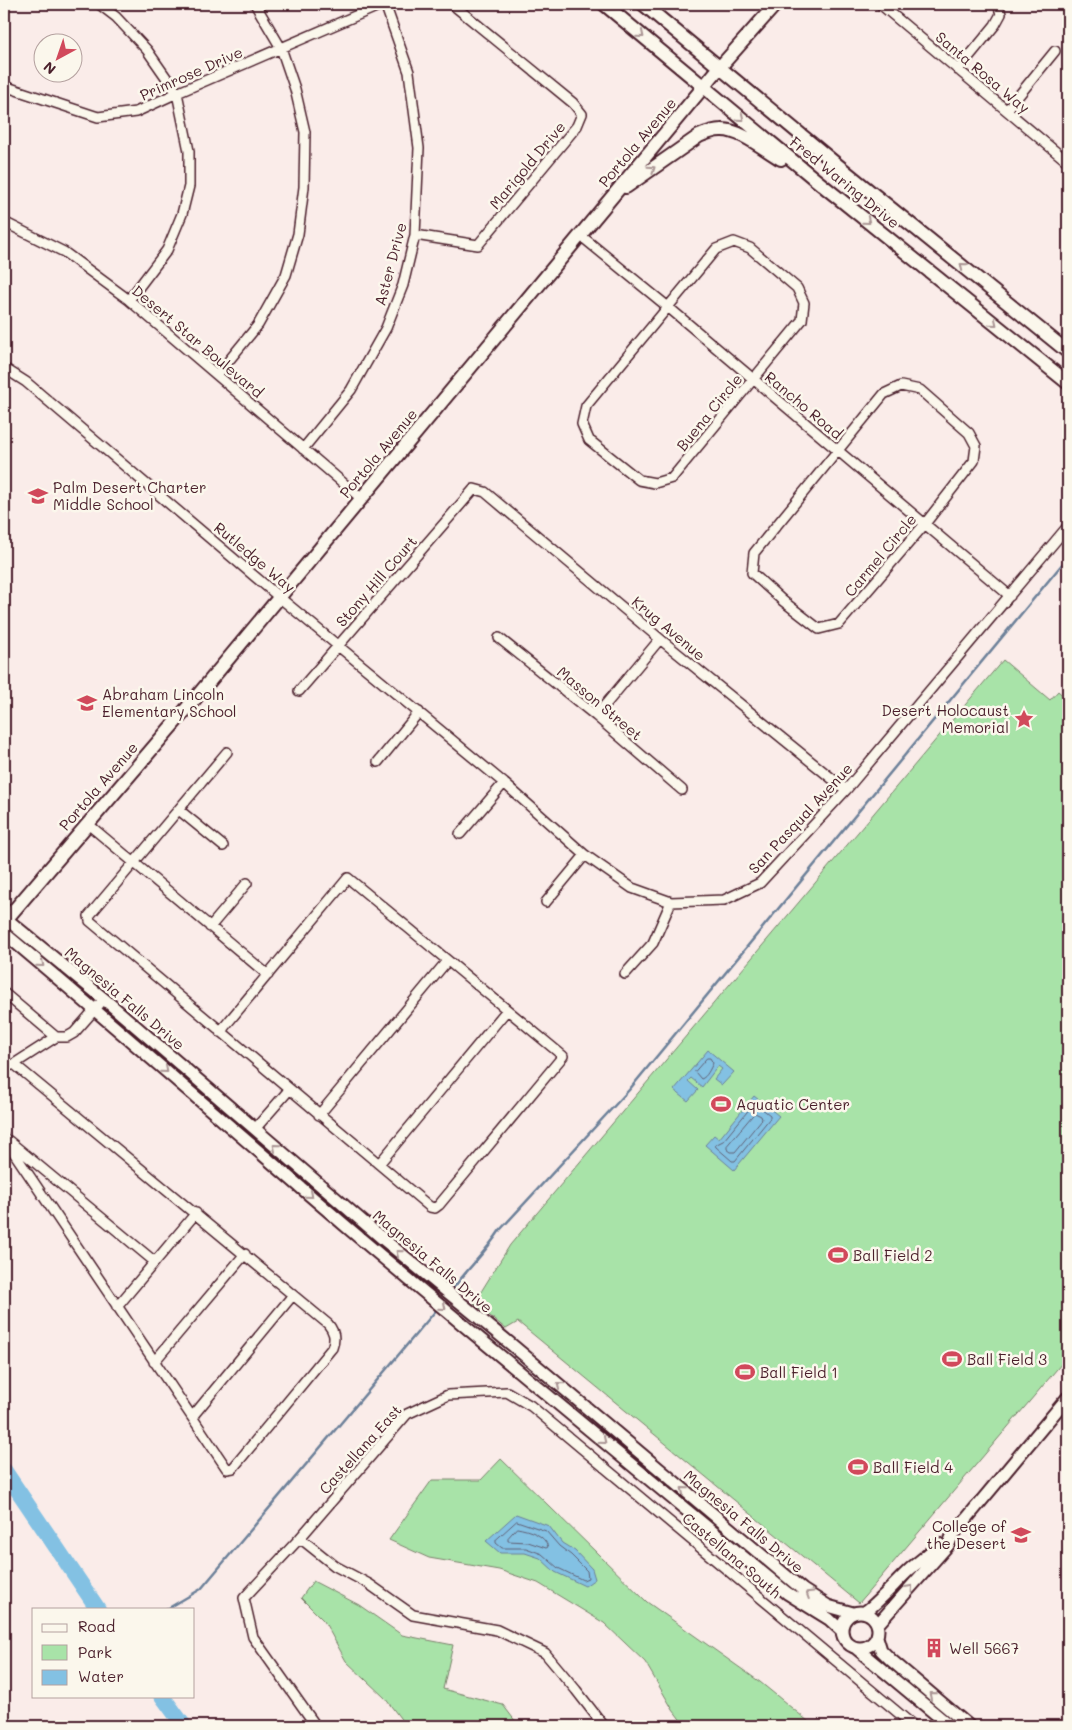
<svg xmlns="http://www.w3.org/2000/svg" width="1072" height="1730" viewBox="0 0 1072 1730" font-family="Mali,sans-serif">
<rect width="100%" height="100%" fill="#faece9"/>
<filter id="ink" filterUnits="userSpaceOnUse"><feTurbulence type="fractalNoise" baseFrequency=".02" numOctaves="2"/><feDisplacementMap in="SourceGraphic" scale="10" xChannelSelector="R" yChannelSelector="G"/><feConvolveMatrix kernelMatrix="1 2 1 2 8 2 1 2 1" color-interpolation-filters="sRGB"/></filter>
<g filter="url(#ink)">
<path fill="#a8e3a8" stroke="#79816a" d="M 1003,660 L 1050,700 L 1058,691 L 1068,700 L 1068,1356 L 859,1603 L 518,1322 L 506,1329 L 474,1303 L 510,1245 Z
M 501,1459 L 647,1602 L 760,1682 L 814,1726 L 685,1726 L 673,1710 L 645,1662 L 604,1623 L 538,1583 L 499,1570 L 429,1558 L 389,1540 L 432,1480 L 481,1480 Z
M 313,1581 L 359,1605 L 402,1635 L 453,1645 L 443,1689 L 503,1705 L 519,1726 L 406,1726 L 385,1698 L 346,1661 L 324,1621 L 301,1598 Z"/>
<path fill="#83c1e3" stroke="#6c8099" d="M 708,1050 L 734,1072 L 722,1085 L 714,1079 L 722,1069 L 718,1066 L 702,1087 L 691,1078 L 688,1081 L 698,1090 L 688,1101 L 674,1090 Z
M 754,1096 L 779,1116 L 734,1170 L 705,1145 L 714,1135 L 719,1139 Z
M 516,1514 L 549,1526 L 562,1543 L 575,1551 L 592,1569 L 595,1579 L 585,1586 L 555,1572 L 540,1558 L 525,1553 L 500,1553 L 486,1541 Z"/>
<g fill="none" stroke-linecap="round" stroke-linejoin="round">
<path stroke="#616075" stroke-width="1" d="M 707,1058 L 710,1058 L 713,1063 C 710,1069 707,1077 701,1079 L 695,1072 Z
M 754,1104 L 757,1105 L 770,1115 L 770,1118 L 735,1161 L 732,1161 L 716,1147 L 715,1145 L 723,1141 Z
M 755,1113 L 761,1116 L 762,1119 L 735,1152 L 731,1152 L 727,1149 L 727,1146 Z
M 517,1521 L 546,1531 L 559,1546 L 571,1555 L 587,1571 L 588,1578 L 583,1580 L 558,1568 L 542,1554 L 526,1548 L 502,1548 L 496,1543 L 496,1540 Z
M 517,1528 C 529,1530 545,1535 548,1547 L 546,1548 L 528,1542 L 508,1541 L 508,1538 Z"/>
<path stroke="#6c8099" stroke-width="2.5" d="M 452,1290 C 467,1269 486,1252 500,1230 L 629,1090 L 1068,557
M 167,1609 L 201,1589 L 438,1308"/>
<path stroke="#83c1e3" stroke-width="16" d="M 4,1470 L 98,1609
M 162,1696 L 184,1726"/>
<defs>
<path id="minor" d="M 99,4 L 116,17 L 147,50 L 177,93 L 189,151 L 189,186 L 182,214 L 167,250 L 129,300
M 880,4 L 1068,162
M 958,70 L 995,25 L 1001,14 L 998,4
M 4,86 L 98,117 L 136,112 L 177,93 L 383,4
M 1007,110 L 1055,51
M 4,222 L 64,252 L 129,300 L 362,499
M 415,235 L 478,245 L 577,126 L 582,114 L 573,103 L 452,4
M 580,235 L 668,307 L 1010,596
M 734,242 L 750,248 L 797,288 L 804,303 L 802,320 L 672,478 L 655,483 L 639,480 L 589,440 L 582,424 L 586,406 L 716,249 Z
M 4,368 L 26,382 L 279,597 L 504,783 L 585,855 L 632,888 L 671,902 L 724,900 L 760,883 L 846,790 L 1068,526
M 217,375 L 258,325 L 286,275 L 298,234 L 304,187 L 305,132 L 295,89 L 281,48 L 255,4
M 901,386 L 920,390 L 969,433 L 976,446 L 974,461 L 924,525 L 839,624 L 819,629 L 783,601 L 752,573 L 754,553 L 884,394 Z
M 303,449 L 351,390 L 386,328 L 403,285 L 415,235 L 419,148 L 409,72 L 385,4
M 499,638 L 596,716 L 682,790
M 299,691 L 474,489 L 485,492 L 660,639 L 846,790
M 596,716 L 660,639
M 378,762 L 419,712
M 179,810 L 223,846
M 88,824 L 268,975
M 460,834 L 504,783
M 546,902 L 585,855
M 210,927 L 247,883
M 625,974 L 653,943 L 671,902
M 4,993 L 56,1037 L 14,1064
M 220,1032 L 348,878 L 563,1056 L 439,1205 L 435,1208 L 430,1207 L 90,921 L 89,916 L 227,752
M 56,1037 L 67,1037 L 74,1033 L 104,999
M 4,1068 L 14,1064 L 328,1324 C 334,1331 336,1338 332,1348 L 233,1468 L 227,1469 L 4,1138
M 319,1115 L 447,961
M 255,1129 L 289,1090
M 9,1141 L 155,1262
M 379,1164 L 507,1010
M 117,1307 L 196,1213
M 154,1362 L 245,1254
M 192,1417 L 293,1295
M 300,1538 L 335,1566 L 369,1584 L 413,1615 L 497,1630 L 545,1653 L 576,1690 L 604,1726
M 316,1726 L 253,1637 L 244,1598 L 300,1538 L 407,1414 L 448,1395 L 507,1392 L 531,1406 L 914,1726"/>
<path id="tertiary" d="M 4,917 L 104,999 L 383,1239 L 512,1345 L 803,1590 L 828,1606 L 853,1613
M 4,933 C 120,1030 233,1130 348,1228 C 493,1351 640,1472 787,1593 L 829,1619 L 842,1631
M842 1630a18 18 0 1 1 36 0a18 18 0 1 1-36 0Z
M 865,1612 C 881,1600 894,1584 909,1570 C 919,1561 930,1554 939,1544
M 878,1624 L 949,1544 L 952,1536 L 1068,1397
M 877,1637 L 881,1650 L 891,1660 L 969,1726
M 856,1648 L 950,1726"/>
<path id="secondary" d="M 604,4 L 816,180 L 1068,383
M 643,4 L 835,163 L 1068,352
M 626,187 L 699,136 C 706,133 713,130 721,130 C 740,129 765,150 781,159
M 4,922 L 194,700 L 720,67 L 776,4"/>
</defs>
<use href="#minor" stroke="#4a1f2b" stroke-width="12"/>
<use href="#tertiary" stroke="#4a1f2b" stroke-width="15"/>
<use href="#secondary" stroke="#4a1f2b" stroke-width="16"/>
<use href="#minor" stroke="#fbf7ec" stroke-width="9"/>
<use href="#tertiary" stroke="#fbf7ec" stroke-width="11"/>
<use href="#secondary" stroke="#fbf7ec" stroke-width="12"/>
</g>
<defs><path id="oneway-chevron" d="M-2-3.5L2.5 0L-2 3.5" fill="none" stroke-width="1.6" stroke-linecap="round" stroke-linejoin="round" transform="scale(1.25)"/></defs>
<g stroke="#ab9695">
<use href="#oneway-chevron" transform="translate(641 35) rotate(40)"/>
<use href="#oneway-chevron" transform="translate(741 118) rotate(40)"/>
<use href="#oneway-chevron" transform="translate(652 169) rotate(-35)"/>
<use href="#oneway-chevron" transform="translate(867 221) rotate(39)"/>
<use href="#oneway-chevron" transform="translate(963 266) rotate(-141)"/>
<use href="#oneway-chevron" transform="translate(994 323) rotate(39)"/>
<use href="#oneway-chevron" transform="translate(41 964) rotate(40)"/>
<use href="#oneway-chevron" transform="translate(165 1070) rotate(41)"/>
<use href="#oneway-chevron" transform="translate(276 1147) rotate(-139)"/>
<use href="#oneway-chevron" transform="translate(310 1195) rotate(41)"/>
<use href="#oneway-chevron" transform="translate(399 1253) rotate(-140)"/>
<use href="#oneway-chevron" transform="translate(443 1307) rotate(40)"/>
<use href="#oneway-chevron" transform="translate(560 1385) rotate(-140)"/>
<use href="#oneway-chevron" transform="translate(603 1441) rotate(40)"/>
<use href="#oneway-chevron" transform="translate(684 1490) rotate(-140)"/>
<use href="#oneway-chevron" transform="translate(910 1588) rotate(-48)"/>
<use href="#oneway-chevron" transform="translate(809 1594) rotate(-148)"/>
<use href="#oneway-chevron" transform="translate(932 1695) rotate(-140)"/>
</g>
</g>
<defs>
<symbol id="school-bare" viewBox="-9 -9 18 18"><path d="M0-5L7-2L0 1L-7-2ZM-4 1L0 2.5L4 1V4Q0 6-4 4Z" fill="#d1495b" stroke="#fbf7ec" stroke-width="2.5" paint-order="stroke"/></symbol>
<symbol id="sight-bare" viewBox="-9 -9 18 18"><path d="M0-6L1.8-2.2L6-1.7L2.9 1.2L3.7 5.4L0 3.3L-3.7 5.4L-2.9 1.2L-6-1.7L-1.8-2.2Z" fill="#d1495b" stroke="#fbf7ec" stroke-width="2.5" paint-order="stroke"/></symbol>
<symbol id="stadium-bare" viewBox="-9 -9 18 18"><path d="M0-5a6.5 5 0 1 0 0 10a6.5 5 0 1 0 0-10ZM-3.5-1.8h7v3.6h-7Z" fill="#d1495b" stroke="#fbf7ec" stroke-width="2.5" paint-order="stroke"/></symbol>
<symbol id="university-bare" viewBox="-9 -9 18 18"><path d="M0-5L7-2L0 1L-7-2ZM-4 1L0 2.5L4 1V4Q0 6-4 4Z" fill="#d1495b" stroke="#fbf7ec" stroke-width="2.5" paint-order="stroke"/></symbol>
<symbol id="building-bare" viewBox="-9 -9 18 18"><path d="M-4-6H4V6H1V3H-1V6H-4ZM-2.5-4.3h1.7v1.8h-1.7ZM.8-4.3h1.7v1.8H.8ZM-2.5-1h1.7V.8h-1.7ZM.8-1h1.7V.8H.8Z" fill="#d1495b" stroke="#fbf7ec" stroke-width="2.5" paint-order="stroke"/></symbol>
</defs>
<g fill-rule="evenodd">
<use href="#school-bare" x="24" y="482" width="28" height="28"/>
<use href="#school-bare" x="73" y="689" width="28" height="28"/>
<use href="#sight-bare" x="1010" y="705" width="28" height="28"/>
<use href="#stadium-bare" x="707" y="1090" width="28" height="28"/>
<use href="#stadium-bare" x="824" y="1241" width="28" height="28"/>
<use href="#stadium-bare" x="938" y="1345" width="28" height="28"/>
<use href="#stadium-bare" x="731" y="1358" width="28" height="28"/>
<use href="#stadium-bare" x="844" y="1453" width="28" height="28"/>
<use href="#university-bare" x="1007" y="1521" width="28" height="28"/>
<use href="#building-bare" x="920" y="1634" width="28" height="28"/>
</g>
<g text-anchor="middle" dominant-baseline="central" stroke-width="5" stroke-linejoin="round" paint-order="stroke">
<g font-size="15" fill="#4a1f2b" stroke="#fbf7ec">
<text transform="translate(983 72) rotate(40)">Santa Rosa Way</text>
<text transform="translate(191 73) rotate(-24)">Primrose Drive</text>
<text transform="translate(637 142) rotate(-50)">Portola Avenue</text>
<text transform="translate(527 165) rotate(-50)">Marigold Drive</text>
<text transform="translate(845 182) rotate(39)">Fred Waring Drive</text>
<text transform="translate(390 264) rotate(-75)">Aster Drive</text>
<text transform="translate(198 341) rotate(40)">Desert Star Boulevard</text>
<text transform="translate(804 405) rotate(40)">Rancho Road</text>
<text transform="translate(709 412) rotate(-51)">Buena Circle</text>
<text transform="translate(378 453) rotate(-50)">Portola Avenue</text>
<text transform="translate(880 555) rotate(-50)">Carmel Circle</text>
<text transform="translate(255 557) rotate(40)">Rutledge Way</text>
<text transform="translate(376 581) rotate(-49)">Stony Hill Court</text>
<text transform="translate(669 628) rotate(40)">Krug Avenue</text>
<text transform="translate(600 703) rotate(40)">Masson Street</text>
<text transform="translate(98 786) rotate(-49)">Portola Avenue</text>
<text transform="translate(800 818) rotate(-47)">San Pasqual Avenue</text>
<text transform="translate(125 998) rotate(40)">Magnesia Falls Drive</text>
<text transform="translate(433 1261) rotate(40)">Magnesia Falls Drive</text>
<text transform="translate(360 1449) rotate(-48)">Castellana East</text>
<text transform="translate(744 1521) rotate(40)">Magnesia Falls Drive</text>
<text transform="translate(732 1555) rotate(40)">Castellana South</text>
</g>
<g font-size="15" fill="#4a1f2b" stroke="#fbf7ec" text-anchor="start">
<text x="53" y="487">Palm Desert Charter<tspan x="53" dy="17">Middle School</tspan></text>
<text x="102" y="694">Abraham Lincoln<tspan x="102" dy="17">Elementary School</tspan></text>
<text x="1009" y="710" text-anchor="end">Desert Holocaust<tspan x="1009" dy="17">Memorial</tspan></text>
<text x="736" y="1104">Aquatic Center</text>
<text x="853" y="1255">Ball Field 2</text>
<text x="967" y="1359">Ball Field 3</text>
<text x="760" y="1372">Ball Field 1</text>
<text x="873" y="1467">Ball Field 4</text>
<text x="1006" y="1526" text-anchor="end">College of<tspan x="1006" dy="17">the Desert</tspan></text>
<text x="949" y="1648">Well 5667</text>
</g>
</g>
<rect width="1072" height="1730" fill="none" stroke="#fbf7ec" stroke-width="20"/>
<rect x="10" y="10" width="1052" height="1710" fill="none" stroke="#4a1f2b" stroke-width="2" filter="url(#ink)"/>
<rect x="32" y="1608" width="162" height="90" fill="#fbf7ec" stroke="#b4a19f"/>
<rect x="42" y="1624" width="25" height="8" fill="#fbf7ec" stroke="#b4a19f"/>
<text x="78" y="1632" font-size="15" fill="#4a1f2b">Road</text>
<rect x="42" y="1645" width="25" height="15" fill="#a8e3a8" stroke="#b4a19f"/>
<text x="78" y="1658" font-size="15" fill="#4a1f2b">Park</text>
<rect x="42" y="1670" width="25" height="15" fill="#83c1e3" stroke="#b4a19f"/>
<text x="78" y="1682" font-size="15" fill="#4a1f2b">Water</text>
<g transform="translate(58 58) rotate(220)"><circle r="24" fill="#fbf7ec" stroke="#b4a19f"/>
<path d="M0-4L9 19L0 12L-9 19Z" fill="#d1495b"/>
<text y="-8" font-size="14" font-weight="bold" text-anchor="middle" fill="#4a1f2b">N</text>
</g>
</svg>
